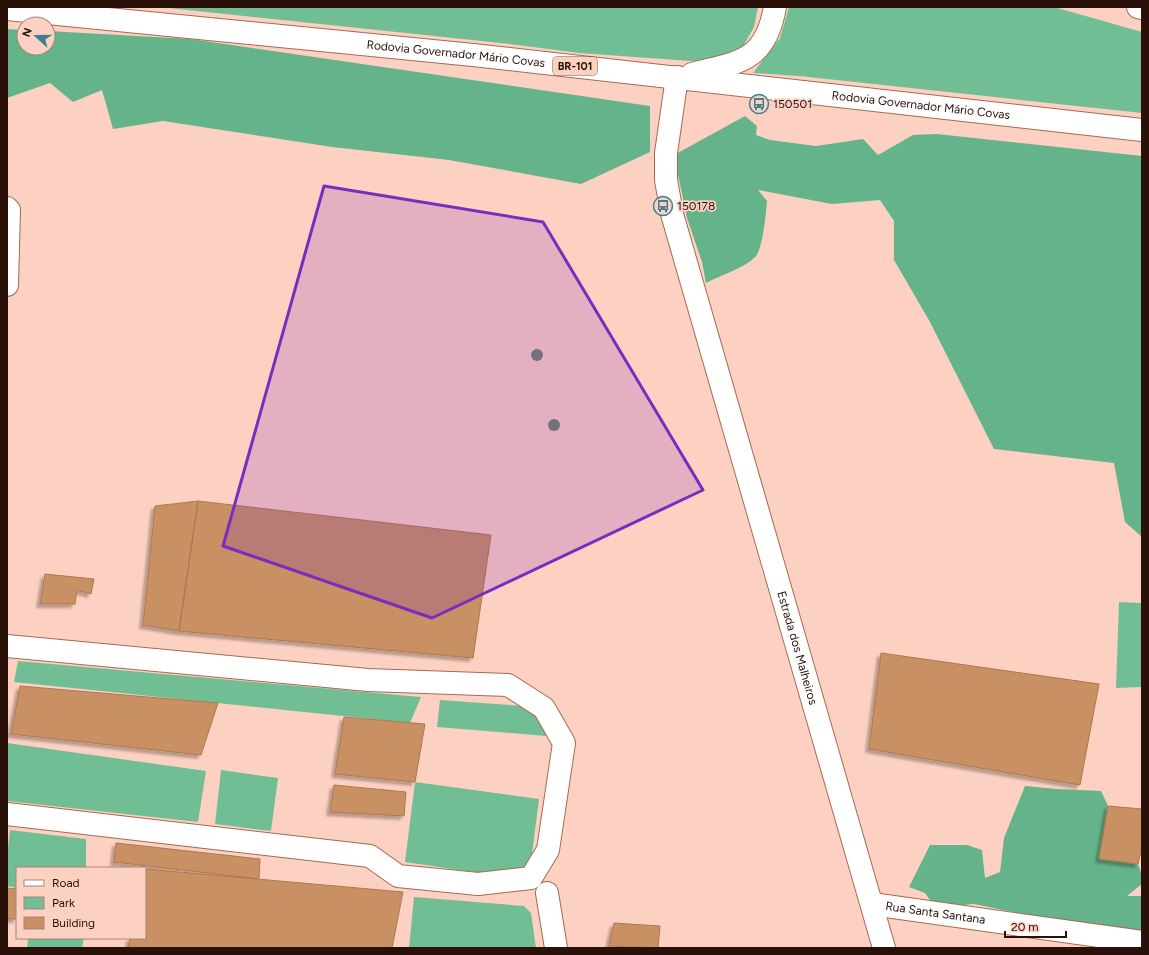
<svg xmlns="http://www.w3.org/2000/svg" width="1149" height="955" viewBox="0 0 1149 955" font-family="Figtree,sans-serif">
<defs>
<filter id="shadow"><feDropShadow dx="-3.5" dy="3.5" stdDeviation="1" flood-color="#0004"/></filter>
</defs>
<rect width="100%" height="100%" fill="#fdd1c2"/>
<path fill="#71be95" d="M 159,7 L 758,7 L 754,27 L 741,50 L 705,62 L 579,53 L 510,44 Z
M 789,7 L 1054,7 L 1142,32 L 1142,113 L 799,76 L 753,73 L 780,38 Z
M 1119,602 L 1142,603 L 1142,687 L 1116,688 Z
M 18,661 L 421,697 L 410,723 L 14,682 Z
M 440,700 L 522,706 L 544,721 L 546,736 L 437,727 Z
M 7,743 L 206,771 L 198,822 L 7,801 Z
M 221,770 L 278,778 L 271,831 L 215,824 Z
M 415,782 L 539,799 L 531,862 L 521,879 L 405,862 Z
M 10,830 L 86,839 L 86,868 L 17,868 L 17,888 L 7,886 L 7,856 Z
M 414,897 L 524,906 L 531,913 L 536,948 L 409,948 Z
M 28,938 L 84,938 L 82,948 L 27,948 Z"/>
<path fill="#65b38a" d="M 7,29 L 24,30 L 24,48 L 48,48 L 48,31 L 190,39 L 650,106 L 650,152 L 581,184 L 449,160 L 332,147 L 163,121 L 113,129 L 102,90 L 73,102 L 50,83 L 7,98 Z
M 745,116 L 757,126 L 756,135 L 770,140 L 816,146 L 863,139 L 878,155 L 913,135 L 937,134 L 1142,156 L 1142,537 L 1125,522 L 1114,463 L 994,449 L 930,322 L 894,260 L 894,221 L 880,200 L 832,204 L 758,190 L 767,201 C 766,213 763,247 756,256 C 747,267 719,276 706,283 L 702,262 L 687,218 L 674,155 Z
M 1025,786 L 1057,789 L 1101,791 L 1108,806 L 1099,858 L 1138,864 L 1142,875 L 1142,884 L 1127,896 L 1142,896 L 1142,933 L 1032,916 L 974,904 L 935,907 L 925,893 L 909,887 L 930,845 L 967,845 L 982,850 L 985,878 L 1000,872 L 1004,838 Z"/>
<path fill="#c89064" stroke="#ad784c" filter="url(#shadow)" d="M 198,501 L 491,535 L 473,658 L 179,631 Z
M 198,501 L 179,631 L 143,625 L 155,506 Z
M 45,574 L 94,579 L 91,594 L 77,590 L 75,604 L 40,604 Z
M 881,653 L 1099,684 L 1080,785 L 869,749 Z
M 20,686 L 218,703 L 201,755 L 11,734 Z
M 344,717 L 425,724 L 415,782 L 335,774 Z
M 334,785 L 406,792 L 404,816 L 330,812 Z
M 1108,806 L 1142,809 L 1142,847 L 1138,864 L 1099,859 Z
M 116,843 L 260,859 L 259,879 L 114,862 Z
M 145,869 L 403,892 L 392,948 L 128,948 L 130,938 L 145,938 Z
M 7,888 L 17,889 L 17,919 L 7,919 Z
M 614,923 L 660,926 L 658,948 L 609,946 Z"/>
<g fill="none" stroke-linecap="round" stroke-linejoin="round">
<defs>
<g id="minor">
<path id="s1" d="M 677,77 L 666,153 L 666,180 L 672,214 L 884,948"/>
<path d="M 7,208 L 9,210 L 7,285"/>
<path d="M 7,646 L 368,680 L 508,685 L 544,708 L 564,743 L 548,850 L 531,878 L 478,884 L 398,876 L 370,856 L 7,814"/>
<path d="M 547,893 L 556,948"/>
<path id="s2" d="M 872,904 L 1142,942"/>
</g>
<g id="highway">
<path d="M 1138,7 L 1142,8"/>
<path id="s3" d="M 7,9 L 473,55 L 1142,130"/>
<path d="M 692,74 C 738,62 765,63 775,7"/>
</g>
</defs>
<use href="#minor" stroke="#a86852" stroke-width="24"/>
<use href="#highway" stroke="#a86852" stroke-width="24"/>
<use href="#minor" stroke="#fff" stroke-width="22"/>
<use href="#highway" stroke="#fff" stroke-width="22"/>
</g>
<g fill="#72836e">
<circle cx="537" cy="355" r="6"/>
<circle cx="554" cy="425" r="6"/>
</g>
<path fill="#7b2cbf" fill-opacity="0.2" stroke="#7b2cbf" stroke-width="3" stroke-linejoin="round" d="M 324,186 L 543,222 L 703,490 L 432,618 L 223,546 Z"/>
<defs>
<symbol id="bus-ring" viewBox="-11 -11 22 22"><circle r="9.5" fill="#fdd1c2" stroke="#3f8093" stroke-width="1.5"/><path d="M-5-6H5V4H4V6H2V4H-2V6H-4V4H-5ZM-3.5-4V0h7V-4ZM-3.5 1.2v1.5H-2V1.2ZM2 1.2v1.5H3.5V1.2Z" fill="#3f8093"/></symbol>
</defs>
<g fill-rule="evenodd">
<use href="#bus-ring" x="748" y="93" width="22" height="22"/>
<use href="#bus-ring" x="652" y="195" width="22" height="22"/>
</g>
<g text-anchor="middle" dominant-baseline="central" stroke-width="3.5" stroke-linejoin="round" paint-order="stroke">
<rect fill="#fdd1c2" stroke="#694a40" stroke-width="1" x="553" y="57" width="44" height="18" rx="3"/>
<g font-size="11" font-weight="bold" fill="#291008">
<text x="575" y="66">BR-101</text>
</g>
<g font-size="12" fill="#291008" stroke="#fdd1c2">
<text stroke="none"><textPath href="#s3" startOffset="451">Rodovia Governador Mário Covas</textPath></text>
<text stroke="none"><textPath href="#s3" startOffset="919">Rodovia Governador Mário Covas</textPath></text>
<text stroke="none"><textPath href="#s1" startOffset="590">Estrada dos Malheiros</textPath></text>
<text stroke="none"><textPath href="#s2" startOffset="64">Rua Santa Santana</textPath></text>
</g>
<g font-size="12" fill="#291008" stroke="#fdd1c2" text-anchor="start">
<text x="773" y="104">150501</text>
<text x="677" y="206">150178</text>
</g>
</g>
<rect width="1149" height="955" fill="none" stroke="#291008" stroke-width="16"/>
<rect x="16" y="867" width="130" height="72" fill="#fdd1c2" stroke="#a88478"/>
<rect x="24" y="880" width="20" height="6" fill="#ffffff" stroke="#a88478"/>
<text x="52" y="887" font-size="12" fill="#291008">Road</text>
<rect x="24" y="897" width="20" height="12" fill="#71be95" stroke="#a88478"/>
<text x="52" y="907" font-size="12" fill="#291008">Park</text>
<rect x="24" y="917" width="20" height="12" fill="#c89064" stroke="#a88478"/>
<text x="52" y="927" font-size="12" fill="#291008">Building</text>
<g transform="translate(36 36) rotate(291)"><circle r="19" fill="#fdd1c2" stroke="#a88478"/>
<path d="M0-3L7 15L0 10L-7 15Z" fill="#3f8093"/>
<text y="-6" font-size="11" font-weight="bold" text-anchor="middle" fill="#291008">N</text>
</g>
<path d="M1005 931v6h61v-6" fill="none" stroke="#291008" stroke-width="2"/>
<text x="1011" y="931" font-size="12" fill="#291008" stroke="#fdd1c2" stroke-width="3" paint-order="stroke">20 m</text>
</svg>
